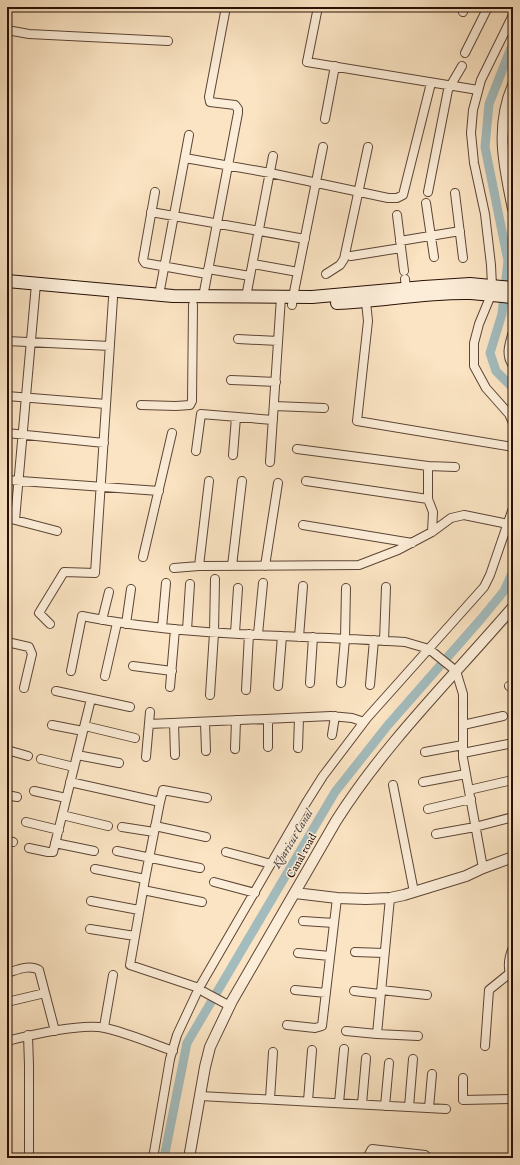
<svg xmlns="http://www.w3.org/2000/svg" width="520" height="1165" viewBox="0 0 520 1165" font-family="'IM FELL English',serif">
<rect width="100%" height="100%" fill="#fbe4c3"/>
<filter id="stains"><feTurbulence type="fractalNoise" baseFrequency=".005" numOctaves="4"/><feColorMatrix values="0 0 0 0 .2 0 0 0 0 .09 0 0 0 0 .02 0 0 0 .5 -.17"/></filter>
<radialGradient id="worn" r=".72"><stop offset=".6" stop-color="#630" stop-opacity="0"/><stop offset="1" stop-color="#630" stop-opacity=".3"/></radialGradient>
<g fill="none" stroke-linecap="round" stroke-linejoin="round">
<path stroke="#a3bcbe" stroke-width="9" d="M 513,43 L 489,104 L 485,147 L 508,261 L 502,314 L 490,353 L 496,371 L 513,388
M 164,1158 L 187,1043 L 335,792 L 388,725 L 481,619 L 504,591 L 513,571"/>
<defs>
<path id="minor" d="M 318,7 L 307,62 L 478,90
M 463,12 L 464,7
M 513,15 L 481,80 L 473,110 L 471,133 L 474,163 L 485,214 L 491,265 L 492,286 L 491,295 L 479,324 L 474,343 L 474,366 L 486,388 L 509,414 L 513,423
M 7,30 L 29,34 L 168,41
M 465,53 L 488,7
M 325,119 L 335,66
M 185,158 L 270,173 L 388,198 L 397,198 L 403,195 L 431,83
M 155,192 L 143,260 L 145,263 L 207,274
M 428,192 L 448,90 L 462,66
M 455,193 L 463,258
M 426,203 L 434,257
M 151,212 L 305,239
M 397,215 L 404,271
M 400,241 L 460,231
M 351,256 L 401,248
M 253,264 L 298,272
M 208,269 L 250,276
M 326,274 L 340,265 L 344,259 L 368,147
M 405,279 L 406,289
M 36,284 L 15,520 L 57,531
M 159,295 L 189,135
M 203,297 L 238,113 L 238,109 L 235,105 L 210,102 L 209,97 L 226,7
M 246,297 L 273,156
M 366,302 L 368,321 L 357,421 L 513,447
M 292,305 L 293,297 L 323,147
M 238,339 L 278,341
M 7,341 L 110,346
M 231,380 L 276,382
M 7,396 L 106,404
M 141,405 L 176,406 L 190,405 L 192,401 L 193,305
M 274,406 L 324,408
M 7,433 L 104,443
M 297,449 L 428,466 L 428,499 L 306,481
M 196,451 L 201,414 L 273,420
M 233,455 L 236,417
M 270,462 L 281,297
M 428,466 L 455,467
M 7,480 L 159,491
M 428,499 L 433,512 L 432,532
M 303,525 L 412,543
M 143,557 L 172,433
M 199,566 L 209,481
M 232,566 L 242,481
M 265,566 L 278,483
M 174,568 L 199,566 L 359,565 L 398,550 L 432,532 L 451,518 L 464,515 L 508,524
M 102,620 L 109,592
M 50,624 L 39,613 L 64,572 L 95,573 L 113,298
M 126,624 L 131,589
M 162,628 L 166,583
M 187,630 L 190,584
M 235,633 L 238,588
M 258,634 L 263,583
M 299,637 L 303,586
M 384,641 L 386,587
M 7,642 L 29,647 L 32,654 L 24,688
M 133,666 L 172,671
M 71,671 L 82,616 C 188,637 297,635 405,642 L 429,649 L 456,671 L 463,694 L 463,758 L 483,868
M 105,676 L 117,623
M 310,683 L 313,637
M 341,683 L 345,639 L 346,588
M 370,685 L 374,640
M 278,686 L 282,636
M 509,686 L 513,685
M 170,687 L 175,629
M 246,690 L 249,634
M 56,691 L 130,707
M 210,695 L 214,633 L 215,579
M 205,722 L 206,751
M 174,723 L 175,755
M 149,724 L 331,716 L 352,718 L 364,722
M 52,725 L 83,731
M 463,725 L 503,716
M 85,726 L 135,738
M 332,735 L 335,716
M 268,747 L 268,719
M 298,748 L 299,718
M 235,749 L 236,720
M 7,750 L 28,756
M 425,752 L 463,745
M 463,753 L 513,743
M 77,755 L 119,763
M 146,757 L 150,712
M 41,759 L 74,767
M 70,782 L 160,802 L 145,879 L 130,965 L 199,988 L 204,992 L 230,1006
M 423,782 L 466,774
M 393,785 L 414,892
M 469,790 L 508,781
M 34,791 L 66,798
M 7,795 L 17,797
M 160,802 L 163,790 L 207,798
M 428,809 L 471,799
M 62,815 L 108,826
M 26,822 L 59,830
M 155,826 L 206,837
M 122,827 L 154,832
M 436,834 L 475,827 L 513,817
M 7,841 L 13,842
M 55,843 L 94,851
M 29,848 L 48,852 L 53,852 L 91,699
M 117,851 L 200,868
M 226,852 L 271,864
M 95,869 L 145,879
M 214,882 L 255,893
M 143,890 L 202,902
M 390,898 L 377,1034 L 418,1036
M 91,901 L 139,910
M 303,921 L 334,923
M 90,929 L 135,936
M 355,952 L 384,953
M 298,953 L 330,956
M 7,973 C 17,970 29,964 39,970 L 55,1031
M 295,990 L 326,993
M 381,990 L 427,995
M 354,991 L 380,994
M 7,1002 L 45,993
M 287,1025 L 315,1028 L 322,1026 L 337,898
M 104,1027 L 113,975
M 346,1031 L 377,1034
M 28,1035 L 29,1065 L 29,1158
M 7,1041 C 31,1035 82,1023 105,1028 C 128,1033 150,1043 173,1051
M 485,1046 L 489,990 L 510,973
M 463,1078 L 463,1100 L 513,1099
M 200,1096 L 446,1109
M 270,1099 L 273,1052
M 308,1101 L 312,1050
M 339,1103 L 344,1049
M 362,1104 L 366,1058
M 385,1106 L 389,1063
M 409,1107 L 413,1059
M 429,1108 L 432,1074
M 153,1158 L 170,1059 L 177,1035 L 199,988 L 306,803 L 323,776 L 367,718 L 484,587 L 490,575 L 513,508
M 367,1158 L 372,1149 L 425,1155 L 429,1158"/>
<path id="tertiary" d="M 513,85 C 495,127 504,166 513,209
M 513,335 C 510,346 507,354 513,364
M 295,893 L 337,898 L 366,899 L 390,898 L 404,895 L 466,876 L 483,868 L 513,857
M 513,950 C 510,958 508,969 513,977
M 189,1158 L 205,1067 L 210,1047 L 232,1001 L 336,821 C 386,742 453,677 513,607"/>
<path id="secondary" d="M 7,281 L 173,296 L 312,297 L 424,287 L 470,284 L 513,288
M 337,303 C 381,301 426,292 470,293 C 484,294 499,296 513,297"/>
</defs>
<use href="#minor" stroke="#5d4535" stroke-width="10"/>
<use href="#tertiary" stroke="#5d4535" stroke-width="12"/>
<use href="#secondary" stroke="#281006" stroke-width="14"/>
<use href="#minor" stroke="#fcedd8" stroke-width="8"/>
<use href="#tertiary" stroke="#fcedd8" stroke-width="10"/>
<use href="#secondary" stroke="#fcedd8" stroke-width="12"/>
</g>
<g text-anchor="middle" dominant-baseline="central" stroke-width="3" stroke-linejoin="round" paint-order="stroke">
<g font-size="11" fill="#281006" stroke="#fcedd8">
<text transform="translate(302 856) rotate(-61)">Canal road</text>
</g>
<g font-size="12" font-style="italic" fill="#534c46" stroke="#fcedd8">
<text transform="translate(293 839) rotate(-59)">Kharicut Canal</text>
</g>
</g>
<rect width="520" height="1165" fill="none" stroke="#fbe4c3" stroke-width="24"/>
<rect x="8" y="8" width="504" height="1149" fill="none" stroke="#281006" stroke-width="2"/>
<rect x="12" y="12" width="496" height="1141" fill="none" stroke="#281006"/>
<rect width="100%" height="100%" filter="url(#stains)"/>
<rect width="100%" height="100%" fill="url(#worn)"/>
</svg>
